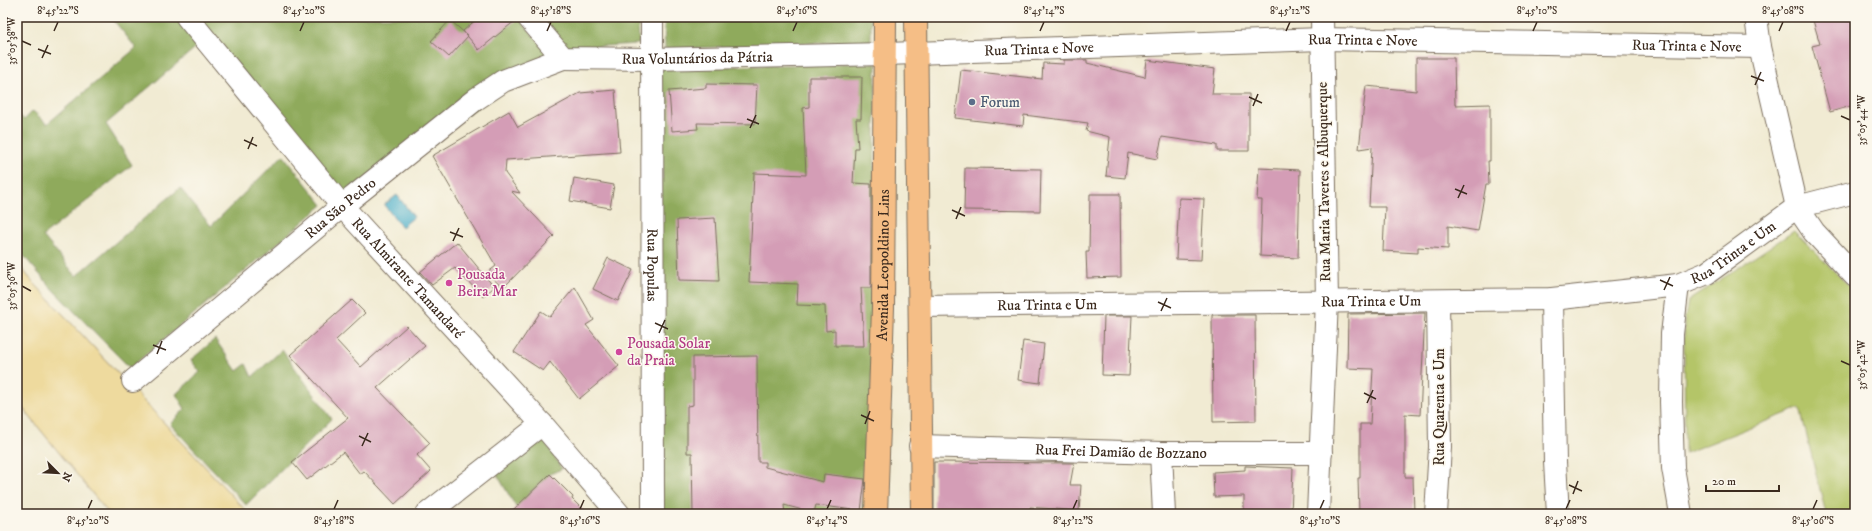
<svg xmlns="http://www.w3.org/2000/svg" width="1872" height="531" viewBox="0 0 1872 531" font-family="'IM FELL DW Pica',serif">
<rect width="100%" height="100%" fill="#fbf7ec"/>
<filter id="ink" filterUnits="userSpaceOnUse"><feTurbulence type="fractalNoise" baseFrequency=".025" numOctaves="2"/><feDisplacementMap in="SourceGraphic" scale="8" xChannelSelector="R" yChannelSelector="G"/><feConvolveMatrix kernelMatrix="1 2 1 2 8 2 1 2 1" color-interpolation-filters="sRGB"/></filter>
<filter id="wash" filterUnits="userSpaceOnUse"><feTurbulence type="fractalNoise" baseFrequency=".012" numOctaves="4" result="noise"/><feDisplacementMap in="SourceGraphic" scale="16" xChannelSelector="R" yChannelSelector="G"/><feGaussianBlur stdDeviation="0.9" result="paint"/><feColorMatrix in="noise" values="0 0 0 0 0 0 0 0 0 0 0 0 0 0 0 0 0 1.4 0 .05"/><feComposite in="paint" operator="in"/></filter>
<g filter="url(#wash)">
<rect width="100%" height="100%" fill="#f1ebd3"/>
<path fill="#b4c568" stroke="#787843" d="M 1794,231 L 1855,292 L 1855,514 L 1826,514 L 1800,408 L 1685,453 L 1684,323 L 1688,301 Z"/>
<path fill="#8faa5c" stroke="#656a3d" d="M 111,17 L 182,17 L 201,43 L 106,124 L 132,165 L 43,236 L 76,276 L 180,188 L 211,226 L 283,155 L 323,205 L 130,368 L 53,290 L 17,248 L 17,112 L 24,120 L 33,111 L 47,124 L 136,48 Z
M 195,17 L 518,17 L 552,57 L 344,197 Z
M 541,17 L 638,17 L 639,44 L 566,48 Z
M 664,17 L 871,17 L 871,41 L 665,49 Z
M 876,63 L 870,514 L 659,514 L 660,68 Z
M 215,339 L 237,371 L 246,364 L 252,377 L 282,350 L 332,419 L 246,505 L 170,424 L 185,409 L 176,394 L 200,372 L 191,360 Z
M 540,433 L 562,469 L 550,474 L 528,495 L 548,514 L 520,514 L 495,471 Z"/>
<path fill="#eeda9e" stroke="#94825e" d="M 17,263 L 33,282 L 249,514 L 109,514 L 17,401 Z"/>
<path fill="#4aaec9" stroke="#426c74" d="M 397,195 L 414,217 L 402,227 L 384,205 Z"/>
<g id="blocks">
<path fill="#d49db6" d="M 479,17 L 516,17 L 516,20 L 479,50 L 463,31 Z
M 1812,17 L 1855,17 L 1855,105 L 1830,112 L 1812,46 L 1820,44 Z
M 450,20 L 468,36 L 449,57 L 431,41 Z
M 1416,58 L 1454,58 L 1455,105 L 1490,104 L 1490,161 L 1488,161 L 1489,184 L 1486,184 L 1478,231 L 1448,226 L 1448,249 L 1418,247 L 1418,253 L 1383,251 L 1385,207 L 1369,207 L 1372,147 L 1359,149 L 1366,86 L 1416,91 Z
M 1064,60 L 1087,60 L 1087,63 L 1145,77 L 1147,60 L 1215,69 L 1212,94 L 1249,94 L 1249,151 L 1217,151 L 1217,145 L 1162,137 L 1157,159 L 1128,153 L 1125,178 L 1106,176 L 1110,137 L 1086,131 L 1088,123 L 1024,115 L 1023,126 L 955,118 L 961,70 L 1042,79 L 1043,63 L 1064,64 Z
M 809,77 L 862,77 L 861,119 L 856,119 L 858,148 L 855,148 L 853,183 L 871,184 L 871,288 L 861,288 L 864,346 L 835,346 L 835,330 L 826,331 L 825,306 L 797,305 L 798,284 L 749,282 L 754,173 L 806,175 L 803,108 L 809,107 Z
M 706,84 L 757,85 L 755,124 L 697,123 L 698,129 L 672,131 L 669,91 L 706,88 Z
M 615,90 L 620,152 L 506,160 L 505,173 L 520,193 L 511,191 L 554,236 L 503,288 L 487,273 L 496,266 L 432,156 L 509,111 L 518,127 L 580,93 Z
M 965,168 L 1041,169 L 1040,211 L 964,210 Z
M 1259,168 L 1300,170 L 1298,258 L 1260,256 L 1262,200 L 1257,200 Z
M 574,178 L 614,185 L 610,208 L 570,201 Z
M 1090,194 L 1120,194 L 1121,277 L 1087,278 L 1086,252 L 1089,252 Z
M 1179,198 L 1204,199 L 1201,260 L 1176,259 Z
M 715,218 L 719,281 L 679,280 L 677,220 Z
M 457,242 L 494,287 L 483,297 L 455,268 L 432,285 L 420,272 Z
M 608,258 L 633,270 L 618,301 L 593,289 Z
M 575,287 L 594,320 L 586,325 L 619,366 L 579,399 L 550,362 L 543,371 L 514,352 L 541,311 L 550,317 Z
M 352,300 L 365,313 L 336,340 L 361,367 L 407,326 L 425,346 L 377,388 L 430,443 L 417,455 L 431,471 L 395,504 L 364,471 L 360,474 L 343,452 L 307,480 L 292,462 L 348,418 L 290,355 Z
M 1425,313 L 1420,415 L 1405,414 L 1405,477 L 1413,477 L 1414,514 L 1359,514 L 1358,478 L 1360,478 L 1360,424 L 1370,424 L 1373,369 L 1347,368 L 1348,314 Z
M 1212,315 L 1255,315 L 1256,421 L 1213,422 Z
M 1104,316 L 1132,316 L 1129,376 L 1102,375 Z
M 1023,341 L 1044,344 L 1040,383 L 1018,380 Z
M 757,356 L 758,462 L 765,462 L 765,467 L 823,482 L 824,474 L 865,479 L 861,511 L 816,505 L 814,513 L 784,505 L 785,514 L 693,514 L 692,453 L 687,453 L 687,406 L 693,405 L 693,357 Z
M 934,462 L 1074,463 L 1070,485 L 1081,485 L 1079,511 L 1030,507 L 1030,510 L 953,510 L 952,514 L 934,514 Z
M 1245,466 L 1293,468 L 1291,514 L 1244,514 L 1244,496 L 1214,497 L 1213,472 L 1245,470 Z
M 550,474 L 573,497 L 572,499 L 587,514 L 509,514 Z"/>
</g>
</g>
<g filter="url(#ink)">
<use href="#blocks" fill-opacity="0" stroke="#7b6e5d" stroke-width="1"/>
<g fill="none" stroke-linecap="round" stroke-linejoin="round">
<defs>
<g id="minor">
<path id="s1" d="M 187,17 L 342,206 L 542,424 L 619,514"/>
<path id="s2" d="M 528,17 L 563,58 L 652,59 L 886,54 L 1322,39 L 1760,47"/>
<path id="s3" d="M 652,17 L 653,514"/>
<path d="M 1756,17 L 1760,47 L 1797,207 L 1814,232 L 1855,276"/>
<path d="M 1678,285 L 1672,334 L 1671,402 L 1673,468 L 1681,514"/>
<path d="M 1552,299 L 1555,462 L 1558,514"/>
<path id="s4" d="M 920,306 L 1552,299 L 1678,285 L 1707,273 L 1797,207 L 1855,192"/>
<path id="s5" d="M 133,381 L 342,206 L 476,99 L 503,81 L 563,58"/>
<path id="s6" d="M 920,446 L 1161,453 L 1321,453"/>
<path d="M 1161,453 L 1164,514"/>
<path d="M 427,514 L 542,424"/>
<path d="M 1318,514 L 1327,300 L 1322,17"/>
<path d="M 1436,514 L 1440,447 L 1438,301"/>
</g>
<g id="major">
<path d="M 916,17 L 922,514"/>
<path id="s7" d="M 876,514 L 883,308 L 885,17"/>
</g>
</defs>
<use href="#minor" stroke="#7b6e5d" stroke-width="24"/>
<use href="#major" stroke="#7b6e5d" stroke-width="24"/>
<use href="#minor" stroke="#fff" stroke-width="22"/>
<use href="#major" stroke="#f5be86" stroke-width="22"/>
</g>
</g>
<path fill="none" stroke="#3b2a1e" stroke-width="1.5" d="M 54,31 L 58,22M 300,31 L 304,22M 547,31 L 551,22M 793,31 L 797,22M 1040,31 L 1044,22M 1286,31 L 1290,22M 1533,31 L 1537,22M 1779,31 L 1783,22M 22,41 L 31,45M 38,49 L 51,54M 42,58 L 48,45M 1751,76 L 1764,81M 1755,85 L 1761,72M 1249,97 L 1262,103M 1253,106 L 1258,94M 1841,116 L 1850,120M 747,119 L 759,124M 750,128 L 756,115M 244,140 L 257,146M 248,149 L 253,137M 1455,189 L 1467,194M 1458,198 L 1464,185M 952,210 L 965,216M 956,219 L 961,207M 450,232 L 463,237M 453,241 L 459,228M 1660,280 L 1673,286M 22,286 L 31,291M 1664,290 L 1670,277M 1158,302 L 1171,308M 1161,311 L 1167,298M 655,323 L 668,329M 659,333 L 665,320M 153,345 L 166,350M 157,354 L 162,341M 1841,361 L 1850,365M 1364,393 L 1376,399M 1367,403 L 1373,390M 861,415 L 874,421M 865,424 L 870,411M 359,436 L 371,442M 362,446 L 368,433M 1569,485 L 1582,491M 1573,494 L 1578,481M 88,509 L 92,500M 334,509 L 338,500M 580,509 L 584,500M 827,509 L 831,500M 1073,509 L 1077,500M 1320,509 L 1324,500M 1566,509 L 1570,500M 1813,509 L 1817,500"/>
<circle fill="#5c6f8a" stroke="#fbf7ec" stroke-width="1.5" cx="972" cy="102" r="4"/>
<g fill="#d1479c" stroke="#fbf7ec" stroke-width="1.5">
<circle cx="449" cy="283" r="4"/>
<circle cx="619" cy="352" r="4"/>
</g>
<g text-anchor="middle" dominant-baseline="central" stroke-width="3" stroke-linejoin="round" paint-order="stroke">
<g font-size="15" fill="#3b2a1e" stroke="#fbf7ec">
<text stroke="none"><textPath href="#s2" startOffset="854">Rua Trinta e Nove</textPath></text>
<text stroke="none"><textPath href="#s2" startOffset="1178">Rua Trinta e Nove</textPath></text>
<text stroke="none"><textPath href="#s2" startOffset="530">Rua Trinta e Nove</textPath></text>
<text stroke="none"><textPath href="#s2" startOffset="188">Rua Voluntários da Pátria</textPath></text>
<text transform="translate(1324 182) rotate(-91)">Rua Maria Taveres e Albuquerque</text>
<text stroke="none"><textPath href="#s5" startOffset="270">Rua São Pedro</textPath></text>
<text stroke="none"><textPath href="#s4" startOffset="823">Rua Trinta e Um</textPath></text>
<text stroke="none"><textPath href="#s3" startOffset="248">Rua Populas</textPath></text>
<text stroke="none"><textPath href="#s7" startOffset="249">Avenida Leopoldino Lins</textPath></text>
<text stroke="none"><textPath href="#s1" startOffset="342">Rua Almirante Tamandaré</textPath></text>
<text stroke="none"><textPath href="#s4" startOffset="451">Rua Trinta e Um</textPath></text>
<text stroke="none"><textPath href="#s4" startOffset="127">Rua Trinta e Um</textPath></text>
<text transform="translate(1439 407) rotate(-90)">Rua Quarenta e Um</text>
<text stroke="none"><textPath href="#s6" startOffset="201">Rua Frei Damião de Bozzano</textPath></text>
</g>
<g font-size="15" fill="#4e5e75" stroke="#fbf7ec" text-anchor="start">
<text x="980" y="102">Forum</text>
</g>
<g font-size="15" fill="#b23c85" stroke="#fbf7ec" text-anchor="start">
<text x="457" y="274">Pousada<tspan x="457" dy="17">Beira Mar</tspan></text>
<text x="627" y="343">Pousada Solar<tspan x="627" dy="17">da Praia</tspan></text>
</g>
</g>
<rect width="1872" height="531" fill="none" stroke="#fbf7ec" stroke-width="44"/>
<g transform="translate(58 473) rotate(114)" stroke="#fbf7ec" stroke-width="3" paint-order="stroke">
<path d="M0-3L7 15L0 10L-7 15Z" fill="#3b2a1e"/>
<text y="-6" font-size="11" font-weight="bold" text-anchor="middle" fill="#3b2a1e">N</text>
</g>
<path d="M1706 485v6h73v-6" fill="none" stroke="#3b2a1e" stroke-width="2"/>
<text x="1712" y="485" font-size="12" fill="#3b2a1e" stroke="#fbf7ec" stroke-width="3" paint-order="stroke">20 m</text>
<rect x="22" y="22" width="1828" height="487" fill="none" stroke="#3b2a1e" stroke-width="1.5"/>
<g font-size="10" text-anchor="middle" fill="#3b2a1e">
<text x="58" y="14">8°45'22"S</text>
<text x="304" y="14">8°45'20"S</text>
<text x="551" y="14">8°45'18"S</text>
<text x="797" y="14">8°45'16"S</text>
<text x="1044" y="14">8°45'14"S</text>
<text x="1290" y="14">8°45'12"S</text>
<text x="1537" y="14">8°45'10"S</text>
<text x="1783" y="14">8°45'08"S</text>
<text transform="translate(11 41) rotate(-90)" y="4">35°05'38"W</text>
<text transform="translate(1861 120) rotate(-90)" y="4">35°05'44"W</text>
<text transform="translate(11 286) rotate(-90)" y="4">35°05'36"W</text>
<text transform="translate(1861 365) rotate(-90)" y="4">35°05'42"W</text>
<text x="88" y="524">8°45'20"S</text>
<text x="334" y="524">8°45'18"S</text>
<text x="580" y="524">8°45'16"S</text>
<text x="827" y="524">8°45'14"S</text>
<text x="1073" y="524">8°45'12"S</text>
<text x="1320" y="524">8°45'10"S</text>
<text x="1566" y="524">8°45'08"S</text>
<text x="1813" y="524">8°45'06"S</text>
</g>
</svg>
